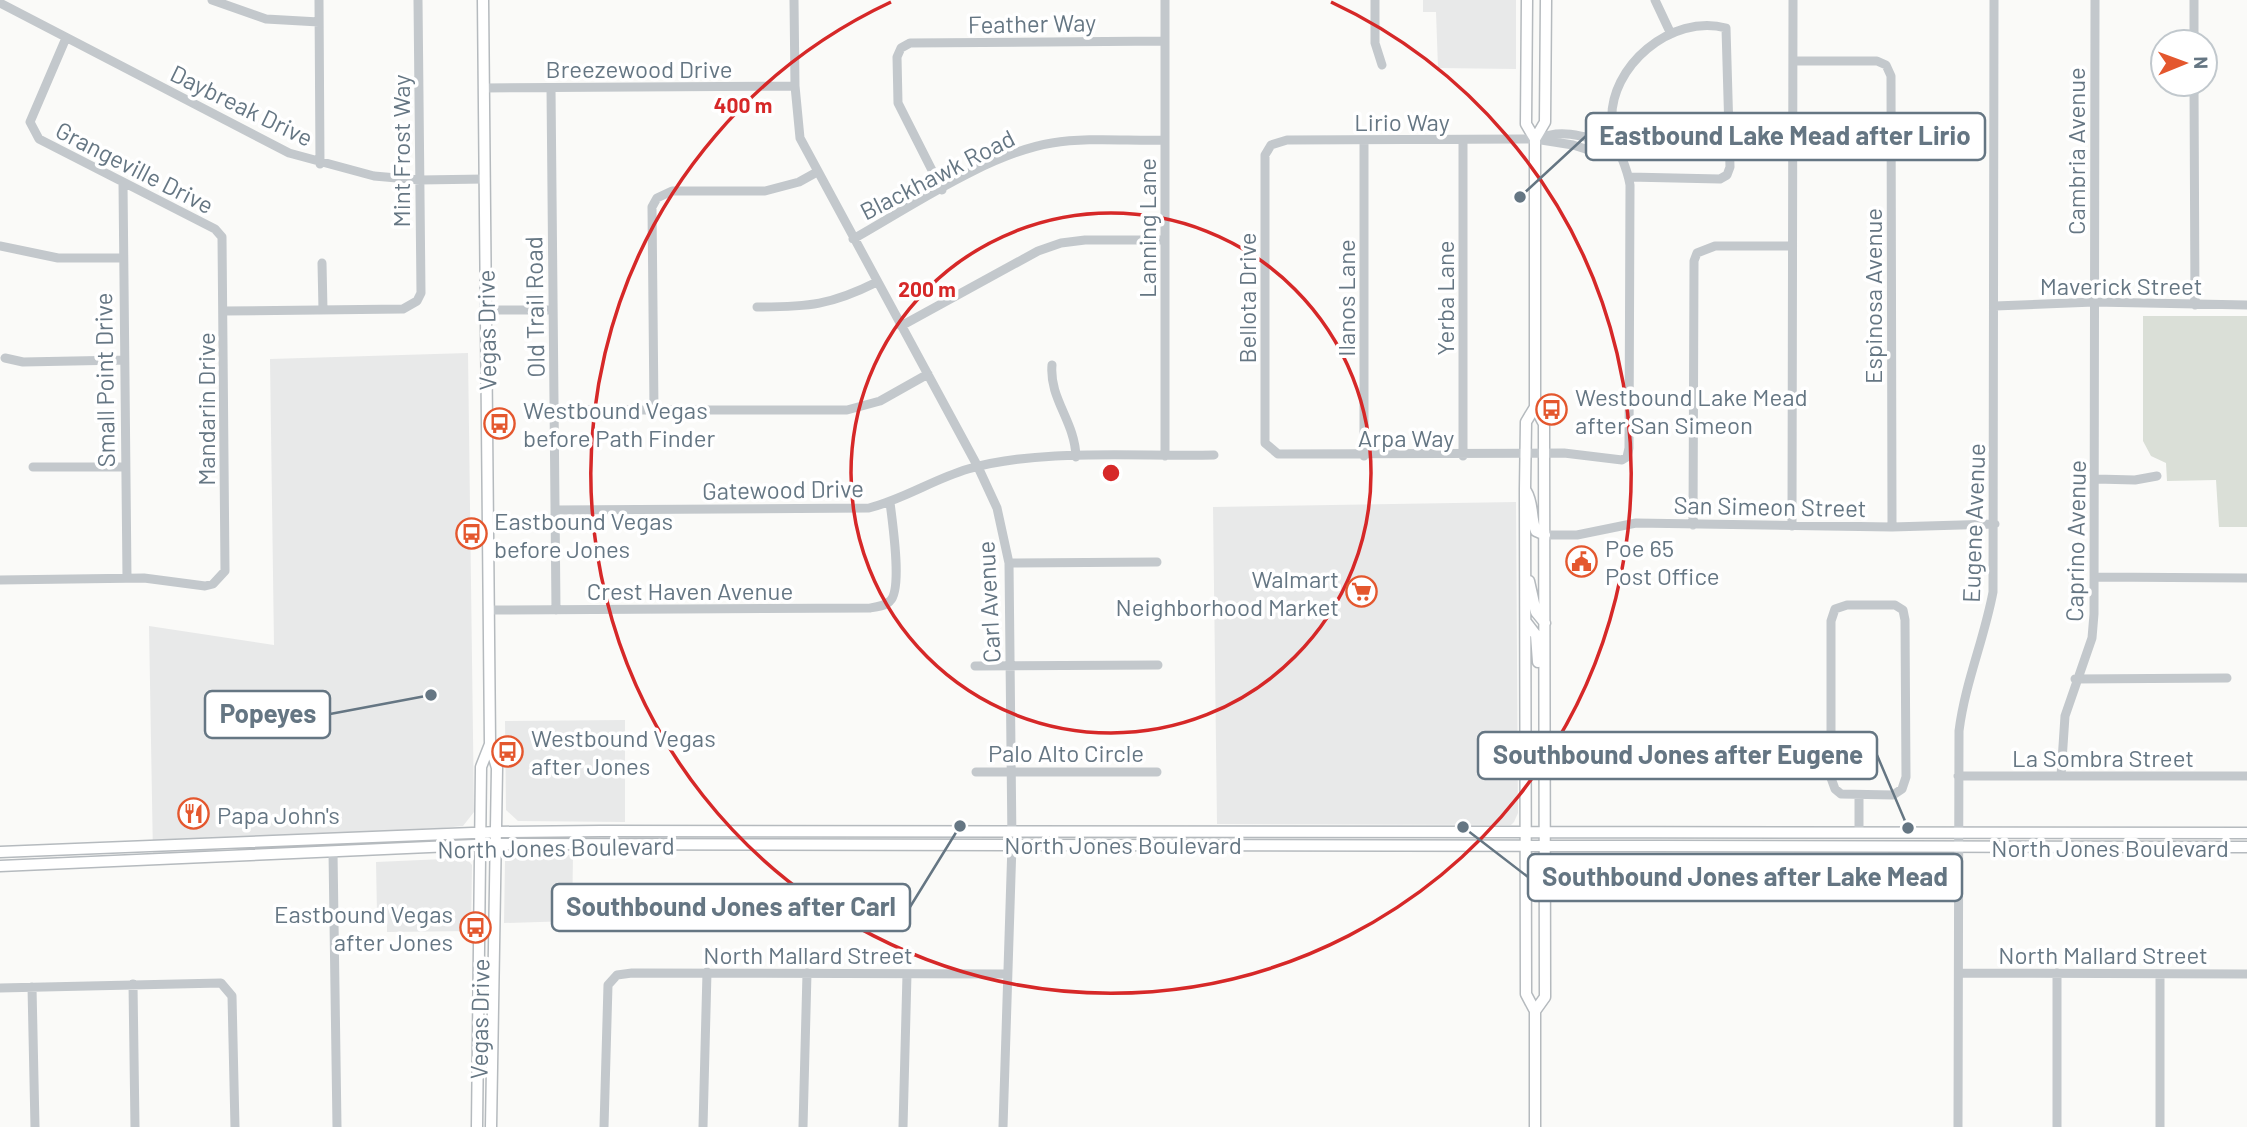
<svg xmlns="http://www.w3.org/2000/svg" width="2247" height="1127" viewBox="0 0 2247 1127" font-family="Barlow,sans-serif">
<rect width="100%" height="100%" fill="#fafaf8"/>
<path fill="#e8e9e9" d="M 1423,0 L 1516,0 L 1516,69 L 1438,68 L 1436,12 L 1423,12 Z
M 468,353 L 474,812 L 463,826 L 153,856 L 149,626 L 274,645 L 270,359 Z
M 1516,502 L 1518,813 L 1514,822 L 1511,825 L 1217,824 L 1213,507 Z
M 625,720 L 625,822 L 518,821 L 506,810 L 505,721 Z
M 514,854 L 573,855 L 572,921 L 504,923 L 505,861 Z
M 466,858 L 472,865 L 471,931 L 387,932 L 387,915 L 377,914 L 376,862 Z"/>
<path fill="#dadfd7" d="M 2143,316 L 2247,316 L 2247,527 L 2219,527 L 2216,480 L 2167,481 L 2166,463 L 2151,456 L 2143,441 Z"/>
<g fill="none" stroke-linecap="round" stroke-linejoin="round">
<defs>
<path id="major" d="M 483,0 L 490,744 L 497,768 L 491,1127
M 1527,0 L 1526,124 L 1535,139 L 1535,407 L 1544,424 L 1545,997 L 1535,1011
M 1535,139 L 1545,122 L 1546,0
M 1526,491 C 1534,504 1530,517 1536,531 L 1545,535
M 1529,581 L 1536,612 L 1545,623
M 1526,622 L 1536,635 L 1538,662
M 0,852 L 497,832 L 601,831 L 2247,833
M 0,866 L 497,844 L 2247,847
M 477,1127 L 481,767 L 490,744
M 1535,1127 L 1535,1011 L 1526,994 L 1525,489 L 1526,422 L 1535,407"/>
</defs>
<use href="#major" stroke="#b5babe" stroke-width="13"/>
<path stroke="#c3c8cc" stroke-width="9" d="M 212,0 L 266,19 L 319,22
M 319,0 L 320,164
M 794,0 L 795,86 L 800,138 L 978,467 L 997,508 L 1009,563 L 1012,844 L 1003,1127
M 1165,0 L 1165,456
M 1375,0 L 1375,43 L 1382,65
M 1655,0 L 1671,34
M 2194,0 L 2194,42
M 0,3 L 289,153 L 374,176 L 420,180 L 485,179
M 1793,61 L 1877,61 L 1886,65 L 1891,76 L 1892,527
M 2194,84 L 2195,305
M 484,88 L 795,86
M 551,88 L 556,610
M 1537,139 C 1573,125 1585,145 1614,136
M 1463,140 L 1463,456
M 1617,146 L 1595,152 L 1573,145 L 1535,139 L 1287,140 L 1271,145 L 1265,155 L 1265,443 L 1278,454 L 1564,453 L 1622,460 L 1627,457 L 1629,448 L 1630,185 C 1627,163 1613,145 1612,122 C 1608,67 1672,13 1726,28 L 1730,167 L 1727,175 L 1720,179 L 1629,177
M 123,183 L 127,578
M 942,190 L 898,103 L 897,57 L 901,48 L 910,43 L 1165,41
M 853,239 C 910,207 989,153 1052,143 C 1088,137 1128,141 1165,140
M 0,246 L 58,258 L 122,258
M 322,263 L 323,310
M 1995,306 L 2094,302 L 2247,305
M 757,307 C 809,307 831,305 877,282
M 486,310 L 553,310
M 224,311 L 403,309 L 417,301 L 421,293 L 418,0
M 901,326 L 1038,251 L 1061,243 L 1085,240 L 1165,240
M 5,358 L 23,362 L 124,360
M 1052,365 C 1049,399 1075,421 1076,457
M 554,410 L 847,410 L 880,401 L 928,374
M 654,410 L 652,207 L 657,198 L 672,191 L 765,191 L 799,182 L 817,172
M 1364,456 L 1364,140
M 33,467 L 124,467
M 2096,479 L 2135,480 L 2157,476
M 555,510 L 869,508 C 904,499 934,479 968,469 C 1039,448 1139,457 1214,455
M 1693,525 L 1694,261 L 1697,253 L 1715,246 L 1792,246
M 1792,526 L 1793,0
M 1545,535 L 1577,535 L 1636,523 L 1892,527 L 1995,524
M 1009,563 L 1157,562
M 2095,577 L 2247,578
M 0,580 L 144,578 L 205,586 L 213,584 L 225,571 L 222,237 L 215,229 L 39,139 L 30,122 L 66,38
M 1847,605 L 1895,605 L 1903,610 L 1905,620 L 1906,777 L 1902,789 L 1893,795 L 1841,794 L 1835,789 L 1831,778 L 1831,621 L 1835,609 Z
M 489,610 L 870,608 C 877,607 885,606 890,601 C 903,589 892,521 890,502
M 975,666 L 1158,665
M 2075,679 L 2227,678
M 976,772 L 1157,772
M 1958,776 L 2247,776
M 2061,776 L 2065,716 L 2092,638 L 2094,614 L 2095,0
M 1859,832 L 1859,795
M 333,852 L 337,1127
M 1959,973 L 2247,974
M 2160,974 L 2160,1127
M 133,984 L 135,1127
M 32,987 L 35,1127
M 0,988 L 221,983 L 232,996 L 235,1127
M 604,1127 L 608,985 L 617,975 L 632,973 L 1007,974
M 703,1127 L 707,972
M 803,1127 L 807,973
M 903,1127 L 907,974
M 1958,1127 L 1959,731 C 1965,683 1984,640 1993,592 L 1994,0
M 2057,1127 L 2057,973"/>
<use href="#major" stroke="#fff" stroke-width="10"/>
</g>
<g fill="none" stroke="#d62828" stroke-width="3.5">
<circle cx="1111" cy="473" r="260"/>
<path d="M1331 2A520 520 0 1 1 891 2"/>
</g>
<defs>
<symbol id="bus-ring" viewBox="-11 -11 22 22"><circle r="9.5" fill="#fff" stroke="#e4572e" stroke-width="1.5"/><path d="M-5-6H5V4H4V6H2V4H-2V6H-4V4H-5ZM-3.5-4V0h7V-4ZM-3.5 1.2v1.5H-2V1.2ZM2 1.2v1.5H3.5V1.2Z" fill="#e4572e"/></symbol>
<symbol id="civic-ring" viewBox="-11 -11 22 22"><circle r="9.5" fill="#fff" stroke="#e4572e" stroke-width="1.5"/><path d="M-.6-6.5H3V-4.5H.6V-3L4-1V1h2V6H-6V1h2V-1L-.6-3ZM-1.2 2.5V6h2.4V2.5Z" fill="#e4572e"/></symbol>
<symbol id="supermarket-ring" viewBox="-11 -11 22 22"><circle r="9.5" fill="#fff" stroke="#e4572e" stroke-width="1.5"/><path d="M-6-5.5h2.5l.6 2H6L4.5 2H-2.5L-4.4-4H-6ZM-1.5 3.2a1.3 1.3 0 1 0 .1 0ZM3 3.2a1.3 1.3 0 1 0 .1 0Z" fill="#e4572e"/></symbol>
<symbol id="restaurant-ring" viewBox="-11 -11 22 22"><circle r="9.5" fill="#fff" stroke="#e4572e" stroke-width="1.5"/><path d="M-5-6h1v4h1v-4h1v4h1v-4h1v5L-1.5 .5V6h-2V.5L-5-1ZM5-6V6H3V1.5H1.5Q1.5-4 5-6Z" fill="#e4572e"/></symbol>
</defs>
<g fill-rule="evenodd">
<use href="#bus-ring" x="1534" y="392" width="35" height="35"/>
<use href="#bus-ring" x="482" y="406" width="35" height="35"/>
<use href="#bus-ring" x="454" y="516" width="35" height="35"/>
<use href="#civic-ring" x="1564" y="544" width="35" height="35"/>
<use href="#supermarket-ring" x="1344" y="574" width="35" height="35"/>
<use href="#bus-ring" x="490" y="734" width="35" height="35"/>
<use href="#restaurant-ring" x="176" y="796" width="35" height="35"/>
<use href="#bus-ring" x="458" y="910" width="35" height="35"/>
</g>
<g text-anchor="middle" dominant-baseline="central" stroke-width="7" stroke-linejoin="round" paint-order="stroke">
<g font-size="24" fill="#657683" stroke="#fff">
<text transform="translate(1032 23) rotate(-1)">Feather Way</text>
<text x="639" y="68">Breezewood Drive</text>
<text transform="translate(242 105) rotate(26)">Daybreak Drive</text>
<text x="1402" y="121">Lirio Way</text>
<text transform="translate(400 151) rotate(-90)">Mint Frost Way</text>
<text transform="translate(2075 151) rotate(-90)">Cambria Avenue</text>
<text transform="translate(135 167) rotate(27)">Grangeville Drive</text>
<text transform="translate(937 174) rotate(-27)">Blackhawk Road</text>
<text transform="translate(1146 228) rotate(-90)">Lanning Lane</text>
<text x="2121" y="285">Maverick Street</text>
<text transform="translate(1872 296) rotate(-90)">Espinosa Avenue</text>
<text transform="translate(1246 298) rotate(-90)">Bellota Drive</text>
<text transform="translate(1345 298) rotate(-90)">Ilanos Lane</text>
<text transform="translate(1444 298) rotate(-90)">Yerba Lane</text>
<text transform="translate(534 307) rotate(-91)">Old Trail Road</text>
<text transform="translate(486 330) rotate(-91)">Vegas Drive</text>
<text transform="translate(104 380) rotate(-91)">Small Point Drive</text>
<text transform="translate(205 409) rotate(-90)">Mandarin Drive</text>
<text x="1406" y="437">Arpa Way</text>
<text transform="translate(783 489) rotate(-1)">Gatewood Drive</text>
<text transform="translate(1770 506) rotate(1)">San Simeon Street</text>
<text transform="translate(1973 523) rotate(-88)">Eugene Avenue</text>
<text transform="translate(2075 541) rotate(-89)">Caprino Avenue</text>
<text x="690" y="590">Crest Haven Avenue</text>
<text transform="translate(988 602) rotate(-93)">Carl Avenue</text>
<text x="1066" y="752">Palo Alto Circle</text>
<text x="2103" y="757">La Sombra Street</text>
<text x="1123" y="844">North Jones Boulevard</text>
<text transform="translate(556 847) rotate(-1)">North Jones Boulevard</text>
<text x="2110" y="847">North Jones Boulevard</text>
<text x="808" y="954">North Mallard Street</text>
<text x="2103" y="954">North Mallard Street</text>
<text transform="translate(479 1019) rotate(-89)">Vegas Drive</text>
</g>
<g font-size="24" fill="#657683" stroke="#fff" text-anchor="start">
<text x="1575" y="396">Westbound Lake Mead<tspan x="1575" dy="28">after San Simeon</tspan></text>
<text x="523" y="409">Westbound Vegas<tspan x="523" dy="28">before Path Finder</tspan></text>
<text x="494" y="520">Eastbound Vegas<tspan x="494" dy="28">before Jones</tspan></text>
<text x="1605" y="547">Poe 65<tspan x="1605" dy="28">Post Office</tspan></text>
<text x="1339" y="578" text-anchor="end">Walmart<tspan x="1339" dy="28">Neighborhood Market</tspan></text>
<text x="531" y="737">Westbound Vegas<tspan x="531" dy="28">after Jones</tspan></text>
<text x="217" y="814">Papa John's</text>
<text x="453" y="913" text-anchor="end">Eastbound Vegas<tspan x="453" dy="28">after Jones</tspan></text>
</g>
</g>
<circle cx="1111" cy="473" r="10" fill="#d62828" stroke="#fff" stroke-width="3.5"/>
<g font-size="21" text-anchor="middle" font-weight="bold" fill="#d62828" stroke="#fff" stroke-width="7" stroke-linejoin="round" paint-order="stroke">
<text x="743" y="113">400 m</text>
<text x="927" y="297">200 m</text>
</g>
<path fill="none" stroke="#657683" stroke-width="2.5" d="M1520 197L1586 136M431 695L330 714M1908 828L1877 755M1463 827L1528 877M960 826L910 907"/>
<g fill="#657683" stroke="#fff" stroke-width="2.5">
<circle cx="1520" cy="197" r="7"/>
<circle cx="431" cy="695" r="7"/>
<circle cx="1908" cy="828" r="7"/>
<circle cx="1463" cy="827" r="7"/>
<circle cx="960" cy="826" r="7"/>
</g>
<g fill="#fff" stroke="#657683" stroke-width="2.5">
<rect x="1586" y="113" width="399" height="47" rx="7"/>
<rect x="205" y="691" width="125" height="47" rx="7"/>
<rect x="1478" y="732" width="399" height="47" rx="7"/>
<rect x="1528" y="854" width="434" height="47" rx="7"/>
<rect x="552" y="884" width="358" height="47" rx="7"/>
</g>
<g font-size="26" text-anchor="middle" font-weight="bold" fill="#657683">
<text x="1785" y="145">Eastbound Lake Mead after Lirio</text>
<text x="268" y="723">Popeyes</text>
<text x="1678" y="764">Southbound Jones after Eugene</text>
<text x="1745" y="886">Southbound Jones after Lake Mead</text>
<text x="731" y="916">Southbound Jones after Carl</text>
</g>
<g transform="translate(2184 63) rotate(89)"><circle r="33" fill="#ffffff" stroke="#c1c8cd" stroke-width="2"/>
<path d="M0-5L12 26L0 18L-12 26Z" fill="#e4572e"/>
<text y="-10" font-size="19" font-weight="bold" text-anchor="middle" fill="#657683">N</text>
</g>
</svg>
